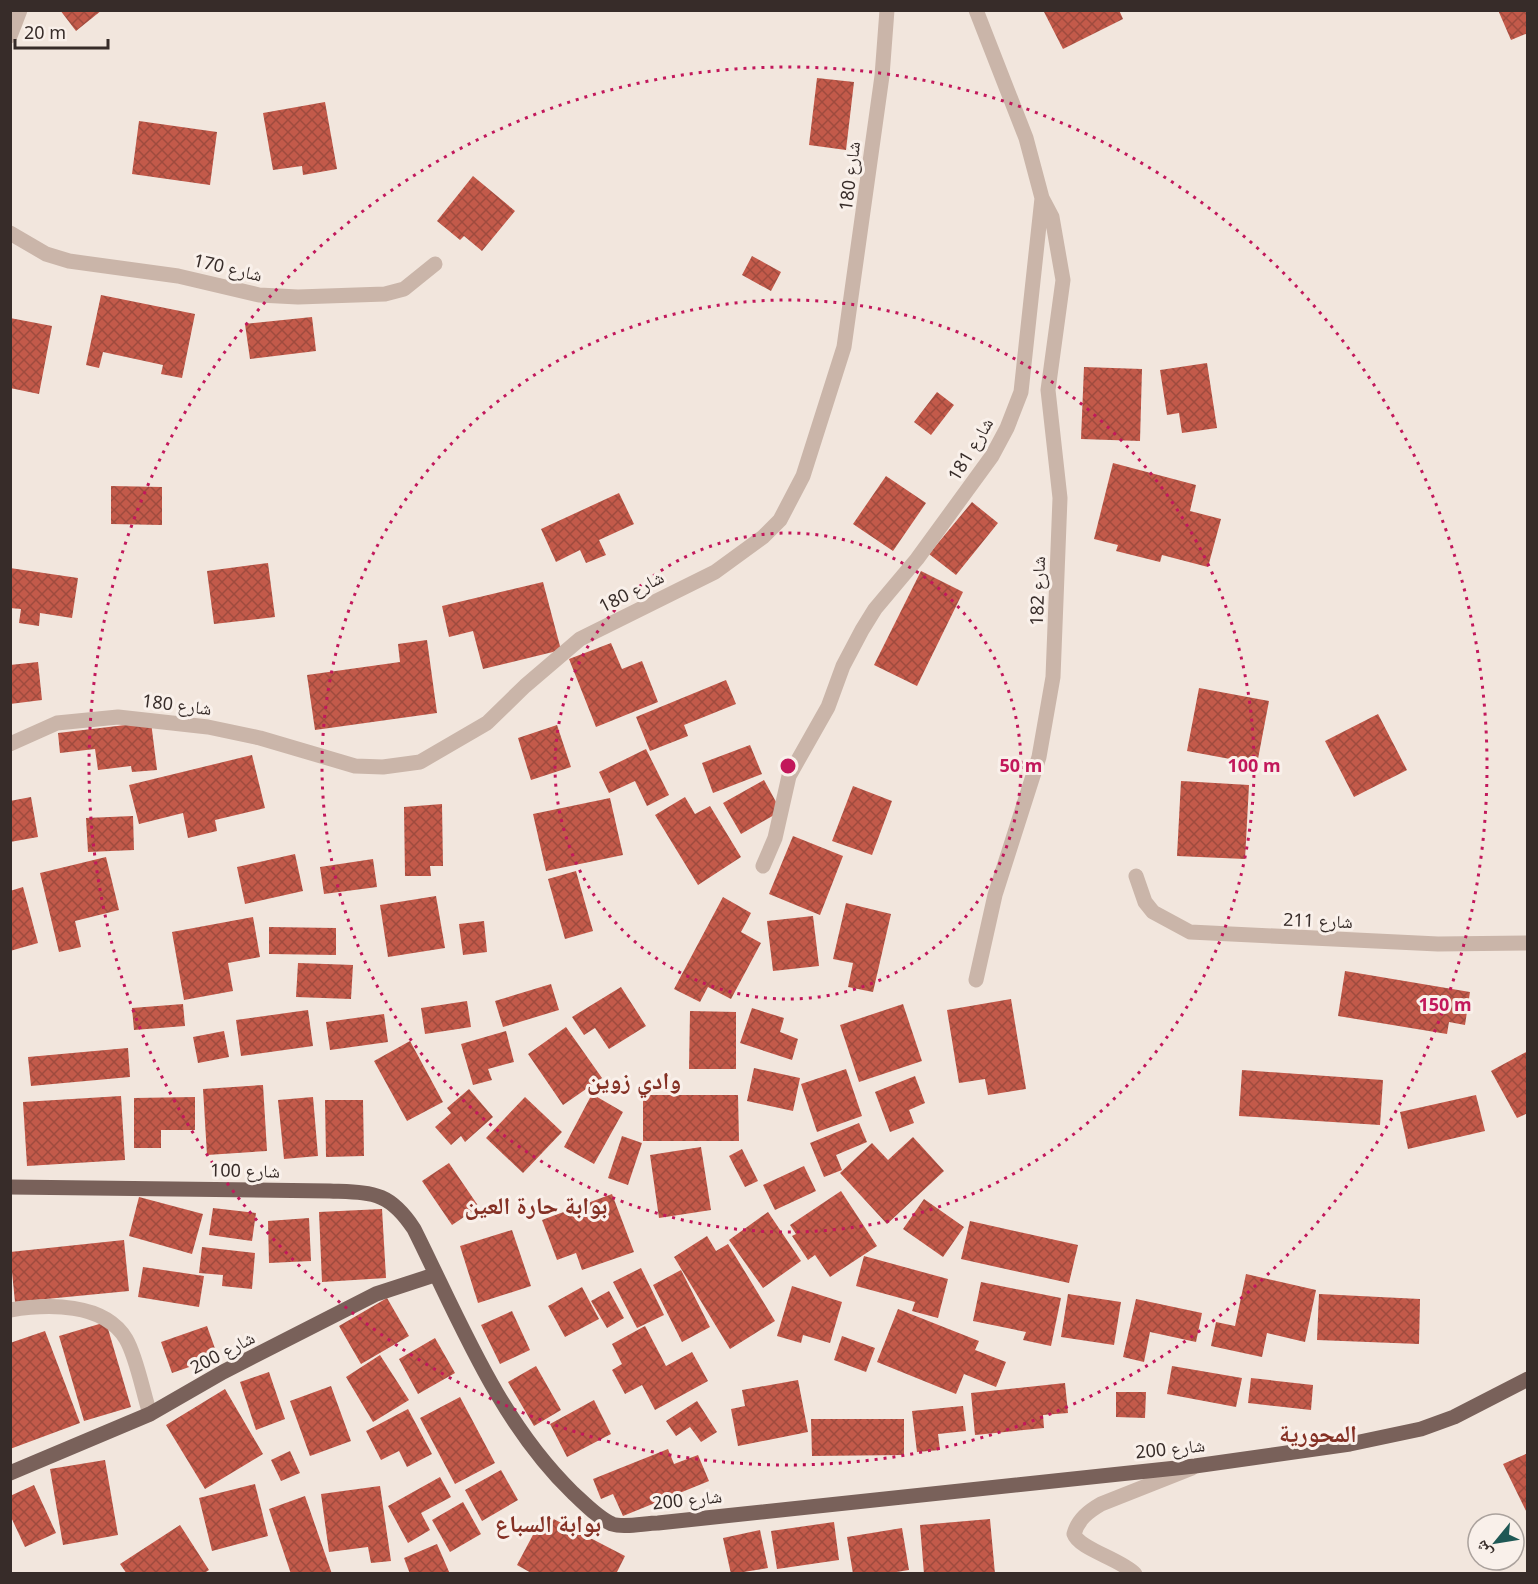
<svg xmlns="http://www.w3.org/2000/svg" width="1538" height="1584" viewBox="0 0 1538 1584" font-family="'Noto Sans','Noto Naskh Arabic',sans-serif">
<defs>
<pattern id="building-cross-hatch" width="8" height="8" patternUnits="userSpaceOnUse" patternTransform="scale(1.5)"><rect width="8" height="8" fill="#c35a4a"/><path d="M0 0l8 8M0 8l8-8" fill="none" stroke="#9f4b3e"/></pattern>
</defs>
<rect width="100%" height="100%" fill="#f2e6dd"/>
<path fill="url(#building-cross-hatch)" d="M 60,10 L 102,10 L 76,31 Z
M 1043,10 L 1119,10 L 1123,19 L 1063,49 Z
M 1498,10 L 1528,10 L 1528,33 L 1511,40 Z
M 817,78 L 854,82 L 846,150 L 809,145 Z
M 325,102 L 337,169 L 303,175 L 302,166 L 273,170 L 263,113 Z
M 139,121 L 217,132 L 210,185 L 132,174 Z
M 473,176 L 515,211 L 482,251 L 464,236 L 460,240 L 437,221 Z
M 752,256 L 781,272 L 771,291 L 742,275 Z
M 101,295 L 195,314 L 182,378 L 161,374 L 163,365 L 103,352 L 99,368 L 86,365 Z
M 312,317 L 316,351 L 250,359 L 245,324 Z
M 10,318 L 52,326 L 39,394 L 10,388 Z
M 1207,363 L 1217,428 L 1182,433 L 1179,413 L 1167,415 L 1160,370 Z
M 1084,367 L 1142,369 L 1140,441 L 1081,439 Z
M 937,392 L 954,405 L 931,435 L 914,422 Z
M 1113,463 L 1196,485 L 1190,511 L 1221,519 L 1208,567 L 1162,555 L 1160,562 L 1116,551 L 1118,545 L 1094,539 Z
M 886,476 L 926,503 L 893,551 L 853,524 Z
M 111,486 L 162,487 L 162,525 L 111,524 Z
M 619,493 L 634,524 L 599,540 L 606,555 L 586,563 L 580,550 L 556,562 L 541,529 Z
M 972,502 L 998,523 L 956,575 L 929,554 Z
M 268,563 L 275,617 L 214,624 L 207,571 Z
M 10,568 L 78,578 L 72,618 L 40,613 L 39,626 L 19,623 L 21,609 L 10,608 Z
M 921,571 L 963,592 L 917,686 L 874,665 Z
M 543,582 L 561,650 L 483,669 L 473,631 L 449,637 L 442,606 Z
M 427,640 L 437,713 L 315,730 L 307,675 L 400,662 L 398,644 Z
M 611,643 L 622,669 L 642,661 L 658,702 L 596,727 L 569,659 Z
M 38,662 L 42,700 L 10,704 L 10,665 Z
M 726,680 L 736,704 L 684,725 L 688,736 L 650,751 L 636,717 Z
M 1199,688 L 1269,701 L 1257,764 L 1187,751 Z
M 1378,714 L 1407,770 L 1354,797 L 1325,741 Z
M 151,722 L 157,770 L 132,772 L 131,766 L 98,770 L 95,749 L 60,753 L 58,733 Z
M 557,725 L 571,767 L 531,780 L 518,738 Z
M 750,745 L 762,774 L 713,793 L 702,763 Z
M 646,749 L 669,795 L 647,806 L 635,781 L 609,793 L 599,772 Z
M 252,755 L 265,808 L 215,820 L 217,831 L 188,838 L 183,813 L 139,824 L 129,785 Z
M 764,780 L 781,811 L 741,834 L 723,803 Z
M 1181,781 L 1249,785 L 1245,859 L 1177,856 Z
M 853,786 L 892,801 L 872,855 L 832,841 Z
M 31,797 L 38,837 L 10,842 L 10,801 Z
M 685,797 L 695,814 L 710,806 L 741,857 L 698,885 L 655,815 Z
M 610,798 L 623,855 L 546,871 L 533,814 Z
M 442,804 L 443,866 L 430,866 L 431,876 L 405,876 L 404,807 Z
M 133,816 L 134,850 L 88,852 L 86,818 Z
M 793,836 L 843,856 L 820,915 L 769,894 Z
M 295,854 L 303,891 L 245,904 L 237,867 Z
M 106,857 L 119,910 L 75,921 L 81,947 L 59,952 L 40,873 Z
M 373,859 L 377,887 L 324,894 L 320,867 Z
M 576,871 L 593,931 L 565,939 L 548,879 Z
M 23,887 L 38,943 L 10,951 L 10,891 Z
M 436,896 L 445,948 L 388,957 L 380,905 Z
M 723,897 L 751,913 L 741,932 L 761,943 L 731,999 L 708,987 L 700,1002 L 674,989 Z
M 846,903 L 891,914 L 873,992 L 848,987 L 853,963 L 833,959 Z
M 813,916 L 819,966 L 773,971 L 767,921 Z
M 253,917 L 260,957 L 228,963 L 233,991 L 184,1000 L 172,932 Z
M 484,921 L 487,952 L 463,955 L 459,924 Z
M 269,927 L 336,928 L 336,955 L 269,954 Z
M 298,963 L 353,965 L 351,999 L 296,997 Z
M 1345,971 L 1470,992 L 1465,1025 L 1449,1022 L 1447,1034 L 1338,1016 Z
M 551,984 L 559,1010 L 503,1027 L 495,1001 Z
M 621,987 L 646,1026 L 609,1049 L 595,1028 L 584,1035 L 572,1017 Z
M 1011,999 L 1026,1089 L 988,1095 L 985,1079 L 959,1083 L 947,1010 Z
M 467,1001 L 471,1027 L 425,1034 L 421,1008 Z
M 183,1004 L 185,1026 L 134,1030 L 132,1008 Z
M 903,1004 L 922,1061 L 859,1082 L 840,1025 Z
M 752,1008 L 784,1018 L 780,1032 L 798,1039 L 792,1060 L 740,1043 Z
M 308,1010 L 313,1046 L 241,1056 L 236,1020 Z
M 690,1011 L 736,1012 L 736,1069 L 689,1069 Z
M 384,1014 L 388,1042 L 330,1050 L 326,1022 Z
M 566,1027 L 602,1078 L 563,1105 L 528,1054 Z
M 224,1031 L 229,1057 L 198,1063 L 193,1037 Z
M 506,1031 L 514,1062 L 488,1069 L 492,1080 L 473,1085 L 461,1044 Z
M 410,1041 L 443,1102 L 407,1121 L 374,1061 Z
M 128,1048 L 130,1077 L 31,1086 L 28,1057 Z
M 1528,1051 L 1528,1113 L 1517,1118 L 1491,1071 Z
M 754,1068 L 800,1078 L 793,1111 L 747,1101 Z
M 846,1069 L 862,1116 L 817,1132 L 801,1084 Z
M 1242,1070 L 1383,1080 L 1380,1125 L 1239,1116 Z
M 915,1076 L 925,1103 L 909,1110 L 914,1123 L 890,1132 L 875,1092 Z
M 263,1085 L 267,1151 L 207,1155 L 203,1089 Z
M 469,1089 L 493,1117 L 465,1142 L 461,1136 L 451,1145 L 435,1127 L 451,1113 L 447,1108 Z
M 592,1094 L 623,1112 L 594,1164 L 564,1147 Z
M 643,1095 L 738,1095 L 739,1141 L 643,1141 Z
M 1476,1095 L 1485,1131 L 1408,1149 L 1400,1112 Z
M 121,1096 L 125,1160 L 27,1166 L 23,1102 Z
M 195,1097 L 195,1130 L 161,1130 L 161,1148 L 134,1148 L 134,1098 Z
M 313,1097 L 318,1156 L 284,1159 L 278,1100 Z
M 525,1097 L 562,1132 L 523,1173 L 486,1138 Z
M 325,1100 L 363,1100 L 364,1156 L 326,1157 Z
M 859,1123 L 867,1142 L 836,1155 L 842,1170 L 824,1177 L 810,1143 Z
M 622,1136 L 642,1143 L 628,1185 L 608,1178 Z
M 913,1137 L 944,1171 L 887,1224 L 840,1173 L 872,1143 L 888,1160 Z
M 701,1147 L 711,1210 L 659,1218 L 650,1155 Z
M 742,1149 L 758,1181 L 745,1187 L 729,1156 Z
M 449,1163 L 479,1207 L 452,1225 L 422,1181 Z
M 804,1166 L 816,1191 L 775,1210 L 763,1185 Z
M 841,1191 L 877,1246 L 830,1277 L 815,1255 L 808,1260 L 792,1236 L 796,1234 L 790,1225 Z
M 612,1194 L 634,1252 L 582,1270 L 576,1253 L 557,1260 L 542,1220 Z
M 139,1197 L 203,1214 L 192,1254 L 129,1236 Z
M 924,1199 L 964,1227 L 943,1257 L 903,1229 Z
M 213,1208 L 256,1213 L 252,1241 L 209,1235 Z
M 382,1209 L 386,1278 L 322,1282 L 319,1212 Z
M 768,1212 L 801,1261 L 763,1288 L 729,1240 Z
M 309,1218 L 311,1261 L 269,1263 L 268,1221 Z
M 970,1221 L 1078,1245 L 1069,1283 L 961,1259 Z
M 512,1230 L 531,1286 L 478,1303 L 460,1246 Z
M 707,1236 L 716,1251 L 728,1244 L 775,1321 L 730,1349 L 674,1257 Z
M 124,1240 L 129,1291 L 15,1302 L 10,1252 Z
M 202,1247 L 255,1253 L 252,1289 L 222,1286 L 223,1275 L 199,1273 Z
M 864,1256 L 948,1279 L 938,1318 L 912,1311 L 915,1302 L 856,1286 Z
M 143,1267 L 204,1276 L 199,1307 L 138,1297 Z
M 641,1268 L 664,1315 L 637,1328 L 613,1282 Z
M 681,1270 L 710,1327 L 682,1342 L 653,1285 Z
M 1246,1274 L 1316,1290 L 1305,1342 L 1267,1333 L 1262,1357 L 1211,1346 L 1216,1322 L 1235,1326 Z
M 981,1282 L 1061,1298 L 1051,1346 L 1023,1340 L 1026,1332 L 973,1321 Z
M 792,1286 L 842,1302 L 830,1343 L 803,1335 L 801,1343 L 777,1336 Z
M 582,1287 L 599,1319 L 565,1337 L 548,1306 Z
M 609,1291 L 624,1318 L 607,1328 L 591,1301 Z
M 1068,1294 L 1121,1302 L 1114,1345 L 1061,1337 Z
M 1319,1294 L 1420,1299 L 1419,1344 L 1317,1340 Z
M 387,1298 L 409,1336 L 361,1364 L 339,1326 Z
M 1136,1299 L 1202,1313 L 1196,1342 L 1150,1332 L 1144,1362 L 1123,1357 Z
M 898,1309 L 979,1341 L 975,1350 L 1006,1362 L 996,1387 L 964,1374 L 956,1394 L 877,1362 Z
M 512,1311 L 530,1350 L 500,1364 L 481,1325 Z
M 106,1322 L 131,1407 L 84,1421 L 59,1336 Z
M 207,1326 L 218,1357 L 172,1373 L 161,1342 Z
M 645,1326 L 666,1366 L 692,1352 L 708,1381 L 655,1410 L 642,1385 L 625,1394 L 612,1370 L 622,1364 L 612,1344 Z
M 45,1331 L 80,1423 L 10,1449 L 10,1343 Z
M 842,1336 L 875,1348 L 866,1372 L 834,1360 Z
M 435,1338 L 455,1373 L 418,1394 L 399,1359 Z
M 380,1355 L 409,1400 L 373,1422 L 346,1377 Z
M 536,1366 L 561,1410 L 534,1426 L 508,1382 Z
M 1172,1366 L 1242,1378 L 1236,1407 L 1167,1394 Z
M 269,1372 L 285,1419 L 256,1430 L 240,1382 Z
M 1251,1378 L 1313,1385 L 1311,1410 L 1248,1403 Z
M 798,1380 L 808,1432 L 738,1446 L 731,1409 L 745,1406 L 742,1390 Z
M 1065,1383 L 1068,1413 L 1043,1415 L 1044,1428 L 975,1435 L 971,1393 Z
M 331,1386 L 351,1441 L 310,1456 L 290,1401 Z
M 225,1389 L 263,1454 L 205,1489 L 166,1425 Z
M 1116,1392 L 1146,1392 L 1145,1418 L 1116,1417 Z
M 460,1397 L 495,1463 L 455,1484 L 420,1418 Z
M 594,1400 L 611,1434 L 567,1457 L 550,1424 Z
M 697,1401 L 717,1432 L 701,1442 L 690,1427 L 676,1436 L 666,1421 Z
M 963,1406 L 966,1431 L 938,1434 L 940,1450 L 917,1452 L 912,1411 Z
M 408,1409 L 432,1454 L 407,1467 L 399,1451 L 381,1460 L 366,1431 Z
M 811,1419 L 904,1419 L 904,1455 L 812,1456 Z
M 668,1449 L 674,1464 L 698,1455 L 709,1481 L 623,1516 L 613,1494 L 601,1499 L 593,1479 Z
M 290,1451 L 300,1473 L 281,1481 L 271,1460 Z
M 1528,1453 L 1528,1515 L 1503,1464 Z
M 105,1460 L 118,1535 L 63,1545 L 50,1469 Z
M 501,1470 L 518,1500 L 482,1521 L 465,1490 Z
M 440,1477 L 451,1497 L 421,1513 L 430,1530 L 408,1543 L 388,1506 Z
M 255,1484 L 268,1536 L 212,1551 L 199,1498 Z
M 34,1485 L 56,1533 L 25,1547 L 10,1515 L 10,1496 Z
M 380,1486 L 391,1561 L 371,1563 L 368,1547 L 329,1552 L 321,1494 Z
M 305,1496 L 332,1574 L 291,1574 L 269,1509 Z
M 463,1502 L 481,1534 L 450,1552 L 432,1520 Z
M 544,1514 L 625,1556 L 616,1574 L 533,1574 L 517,1565 Z
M 990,1519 L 995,1574 L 924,1574 L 920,1525 Z
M 834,1522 L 839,1560 L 777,1569 L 771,1531 Z
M 180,1525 L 209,1570 L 203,1574 L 127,1574 L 120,1564 Z
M 902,1528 L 909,1570 L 884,1574 L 853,1574 L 847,1537 Z
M 760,1530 L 768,1568 L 731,1574 L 723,1538 Z
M 437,1544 L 450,1574 L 410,1574 L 404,1558 Z"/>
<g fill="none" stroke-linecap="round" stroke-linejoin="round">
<path stroke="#cab5a9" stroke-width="15" d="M 10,36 L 20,10
M 10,233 L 46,254 L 69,261 L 178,276 L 259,295 L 298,297 L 385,294 L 404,289 L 435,264
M 10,744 L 57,723 L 118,717 L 208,727 L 260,738 L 355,766 L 383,767 L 420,762 L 487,723 L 525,686 L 580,639 L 715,572 L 763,537 L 780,520 L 803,476 L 844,347 L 882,76 L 887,10
M 763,866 L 775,838 L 789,776 L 828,707 L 843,666 L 862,630 L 875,609 L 917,559 L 992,456 L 1007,428 L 1021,392 L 1042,198 L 1026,138 L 976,10
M 1136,876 L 1145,902 L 1153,912 L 1190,932 L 1438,944 L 1528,943
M 976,980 L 995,895 L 1039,757 L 1053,677 L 1060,498 L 1048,390 L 1063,280 L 1052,217 L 1042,198
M 10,1310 C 47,1304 104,1302 126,1339 C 137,1358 143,1393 150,1414
M 1135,1574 C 1121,1559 1079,1549 1074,1534 C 1078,1519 1089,1511 1101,1504 L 1192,1468"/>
<path stroke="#79615a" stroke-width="15" d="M 10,1187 L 330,1191 C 373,1193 389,1191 414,1229 C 460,1321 498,1420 573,1493 C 584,1503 598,1518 612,1524 C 624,1528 645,1523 658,1523 L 1195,1466 L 1350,1444 L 1421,1429 L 1454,1417 L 1528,1379
M 10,1473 L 150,1414 L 223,1372 L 376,1294 L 434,1275"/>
</g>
<g fill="none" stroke="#c2185b" stroke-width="3" stroke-dasharray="3 6">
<circle cx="788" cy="766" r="233"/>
<circle cx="788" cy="766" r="466"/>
<circle cx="788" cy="766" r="699"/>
</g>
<g text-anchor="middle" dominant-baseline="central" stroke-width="6" stroke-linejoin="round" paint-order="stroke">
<g font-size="18" fill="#372c29" stroke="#f9f0ea">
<text transform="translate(849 176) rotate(-83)">شارع 180</text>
<text transform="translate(228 267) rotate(13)">شارع 170</text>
<text transform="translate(970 449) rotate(-59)">شارع 181</text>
<text transform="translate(631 591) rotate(-27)">شارع 180</text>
<text transform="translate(1037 591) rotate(-88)">شارع 182</text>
<text transform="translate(177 704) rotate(7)">شارع 180</text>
<text transform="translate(1318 920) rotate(2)">شارع 211</text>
<text transform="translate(245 1170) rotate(1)">شارع 100</text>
<text transform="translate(222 1352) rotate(-28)">شارع 200</text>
<text transform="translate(1170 1448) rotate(-6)">شارع 200</text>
<text transform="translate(687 1499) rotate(-6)">شارع 200</text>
</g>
<g font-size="24" font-weight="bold" fill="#843024" stroke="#f9f0ea">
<text x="634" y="1079">وادي زوين</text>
<text x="536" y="1204">بوابة حارة العين</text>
<text x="1318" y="1432">المحورية</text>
<text x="548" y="1522">بوابة السباع</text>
</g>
</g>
<circle cx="788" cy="766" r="9" fill="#c2185b" stroke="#f9f0ea" stroke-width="3"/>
<g font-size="18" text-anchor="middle" font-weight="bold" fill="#c2185b" stroke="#f9f0ea" stroke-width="6" stroke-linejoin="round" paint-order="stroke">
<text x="1021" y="772">50 m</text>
<text x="1254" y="772">100 m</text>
<text x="1445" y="1011">150 m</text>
</g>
<rect width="1538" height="1584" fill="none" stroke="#372c29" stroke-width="24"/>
<g transform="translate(1496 1542) rotate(240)"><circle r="28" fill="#f9f0ea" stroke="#aba29d" stroke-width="1.5"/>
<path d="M0-4.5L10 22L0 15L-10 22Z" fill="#1f5855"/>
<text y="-9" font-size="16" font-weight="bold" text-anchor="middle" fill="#372c29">ش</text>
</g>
<path d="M15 39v9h93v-9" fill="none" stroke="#372c29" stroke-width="3"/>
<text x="24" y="39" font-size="18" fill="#372c29" stroke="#f9f0ea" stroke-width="4.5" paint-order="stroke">20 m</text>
</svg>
